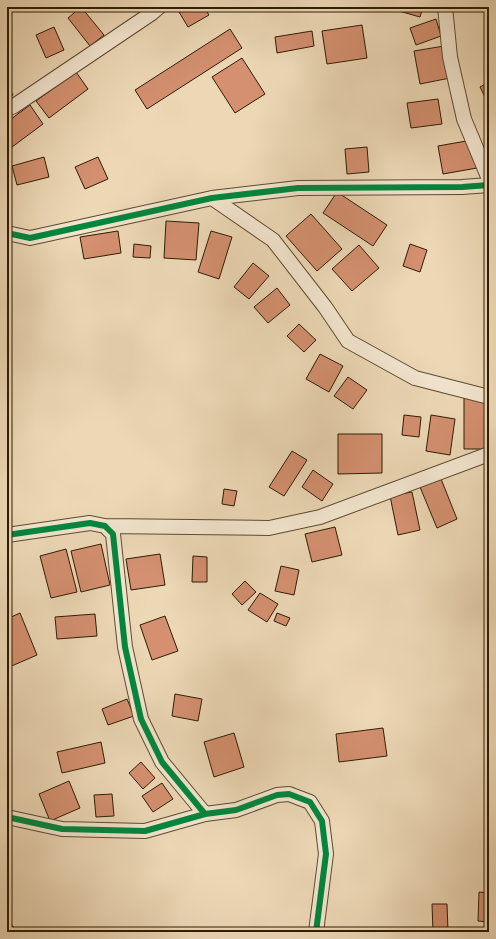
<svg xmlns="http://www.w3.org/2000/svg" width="496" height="939" viewBox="0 0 496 939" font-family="'IM FELL Double Pica',serif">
<rect width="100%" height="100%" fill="#edd8b6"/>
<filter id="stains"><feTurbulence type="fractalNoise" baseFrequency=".005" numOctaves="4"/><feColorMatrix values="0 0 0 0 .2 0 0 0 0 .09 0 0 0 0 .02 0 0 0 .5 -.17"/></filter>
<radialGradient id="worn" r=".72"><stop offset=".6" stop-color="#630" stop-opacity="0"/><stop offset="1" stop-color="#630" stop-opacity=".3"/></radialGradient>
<path fill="#d49070" stroke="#2e1c03" d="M 81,7 L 104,35 L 90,46 L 68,18 Z
M 176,7 L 204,7 L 209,15 L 188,27 Z
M 325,7 L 343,7 L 344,10 L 325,11 Z
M 400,7 L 423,7 L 420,17 L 399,11 Z
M 436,19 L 441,36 L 416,45 L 410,28 Z
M 362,25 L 367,58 L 327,64 L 322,31 Z
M 54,27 L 64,50 L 46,58 L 36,35 Z
M 230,29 L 242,48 L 147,109 L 135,90 Z
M 312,31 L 314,46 L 277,53 L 275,37 Z
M 444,46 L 450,78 L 420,84 L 414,51 Z
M 242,58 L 265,94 L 235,113 L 212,77 Z
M 76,72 L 88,89 L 49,118 L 36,101 Z
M 489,82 L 489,105 L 480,87 Z
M 7,84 L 13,95 L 7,99 Z
M 438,99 L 442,124 L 411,128 L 407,103 Z
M 30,105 L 43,124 L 12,147 L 7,140 L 7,122 Z
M 472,140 L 477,168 L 443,174 L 438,146 Z
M 367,147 L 369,172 L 347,174 L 345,149 Z
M 44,157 L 49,177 L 17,185 L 12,166 Z
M 98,157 L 108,179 L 85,189 L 75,167 Z
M 337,192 L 387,225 L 373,246 L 323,213 Z
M 311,214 L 342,249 L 317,271 L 286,236 Z
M 166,221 L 199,223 L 196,260 L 164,258 Z
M 118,231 L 121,253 L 84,259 L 80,237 Z
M 211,231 L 232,237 L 219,279 L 198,272 Z
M 134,244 L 151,246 L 150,258 L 133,257 Z
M 410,244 L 427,250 L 420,272 L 403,266 Z
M 359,245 L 379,268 L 352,291 L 332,269 Z
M 253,263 L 269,276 L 249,299 L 234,287 Z
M 277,288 L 290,305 L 268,323 L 254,307 Z
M 299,324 L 316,340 L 304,352 L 287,336 Z
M 320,354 L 343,366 L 329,392 L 306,379 Z
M 348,377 L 367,390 L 353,409 L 334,396 Z
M 464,398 L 485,399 L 485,449 L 464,449 Z
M 404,415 L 421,417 L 419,437 L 402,435 Z
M 431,415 L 455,419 L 450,455 L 426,451 Z
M 338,434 L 382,434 L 382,473 L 338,474 Z
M 292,451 L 307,460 L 284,496 L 269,487 Z
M 313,470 L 333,484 L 322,501 L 302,487 Z
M 441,479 L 457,519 L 437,528 L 420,487 Z
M 224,489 L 237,491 L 234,506 L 222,504 Z
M 412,492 L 420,530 L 398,535 L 390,496 Z
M 335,527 L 342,555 L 312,562 L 305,534 Z
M 101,544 L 110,585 L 81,592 L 71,551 Z
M 66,549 L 77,592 L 51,598 L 40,556 Z
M 160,554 L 165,585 L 131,590 L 126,559 Z
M 193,556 L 207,557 L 207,582 L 192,582 Z
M 281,566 L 299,570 L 294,595 L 275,591 Z
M 245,581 L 256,592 L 242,605 L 232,594 Z
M 260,593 L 278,604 L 267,622 L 248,610 Z
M 20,613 L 37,655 L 7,668 L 7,619 Z
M 277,613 L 290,618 L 286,626 L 274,621 Z
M 95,614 L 97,636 L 57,639 L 55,617 Z
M 165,616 L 178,651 L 152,660 L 140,625 Z
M 175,694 L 202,699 L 198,721 L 172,716 Z
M 127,699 L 134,716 L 108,725 L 102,709 Z
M 383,728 L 387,756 L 339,762 L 336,734 Z
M 234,733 L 244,767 L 214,777 L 204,742 Z
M 101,742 L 105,763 L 62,773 L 57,752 Z
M 141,762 L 155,778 L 143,789 L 129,773 Z
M 69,781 L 80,808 L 50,821 L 39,794 Z
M 162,783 L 173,799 L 153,812 L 142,796 Z
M 112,794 L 114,816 L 96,817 L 94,795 Z
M 479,892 L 489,893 L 489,922 L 478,921 Z
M 432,904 L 447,904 L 448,931 L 433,932 Z
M 9,921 L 17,932 L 7,932 L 7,922 Z"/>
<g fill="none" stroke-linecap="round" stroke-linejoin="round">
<defs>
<path id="minor" d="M 445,7 L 450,57 L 464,119 L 489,179
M 7,109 L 14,106 L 152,13 L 159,7
M 212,198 L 273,240 L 325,307 L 348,341 L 415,378 L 489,397
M 7,233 L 30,238 L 212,198 L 298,188 L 462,187 L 489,185
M 105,526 L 269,528 L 320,517 L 489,454
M 7,535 L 90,523 L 105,526 L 113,534 L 125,647 L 141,719 L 162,762 L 205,814
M 7,817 L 62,829 L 145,831 L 205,814 L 236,810 L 277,795 L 289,794 L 310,802 L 322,821 L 326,854 L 316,932"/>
</defs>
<use href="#minor" stroke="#5e4b30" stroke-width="16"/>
<use href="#minor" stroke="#f3e6d0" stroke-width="14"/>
<defs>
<path id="cycleway" d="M 7,233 L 30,238 L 212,198 L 298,188 L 462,187 L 489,185
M 7,535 L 90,523 L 105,526 L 113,534 L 125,647 L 141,719 L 162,762 L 205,814
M 7,817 L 62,829 L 145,831 L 205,814 L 236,810 L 277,795 L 289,794 L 310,802 L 322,821 L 326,854 L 316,932"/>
</defs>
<use href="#cycleway" stroke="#f3e6d0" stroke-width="8"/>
<use href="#cycleway" stroke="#00873e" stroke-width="6"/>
</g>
<rect width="496" height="939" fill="none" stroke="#edd8b6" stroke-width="24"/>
<rect x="8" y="8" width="480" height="923" fill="none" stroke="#2e1c03" stroke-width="2"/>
<rect x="12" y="12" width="472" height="915" fill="none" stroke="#2e1c03"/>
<rect width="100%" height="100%" filter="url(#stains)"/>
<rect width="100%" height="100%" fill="url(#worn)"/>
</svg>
